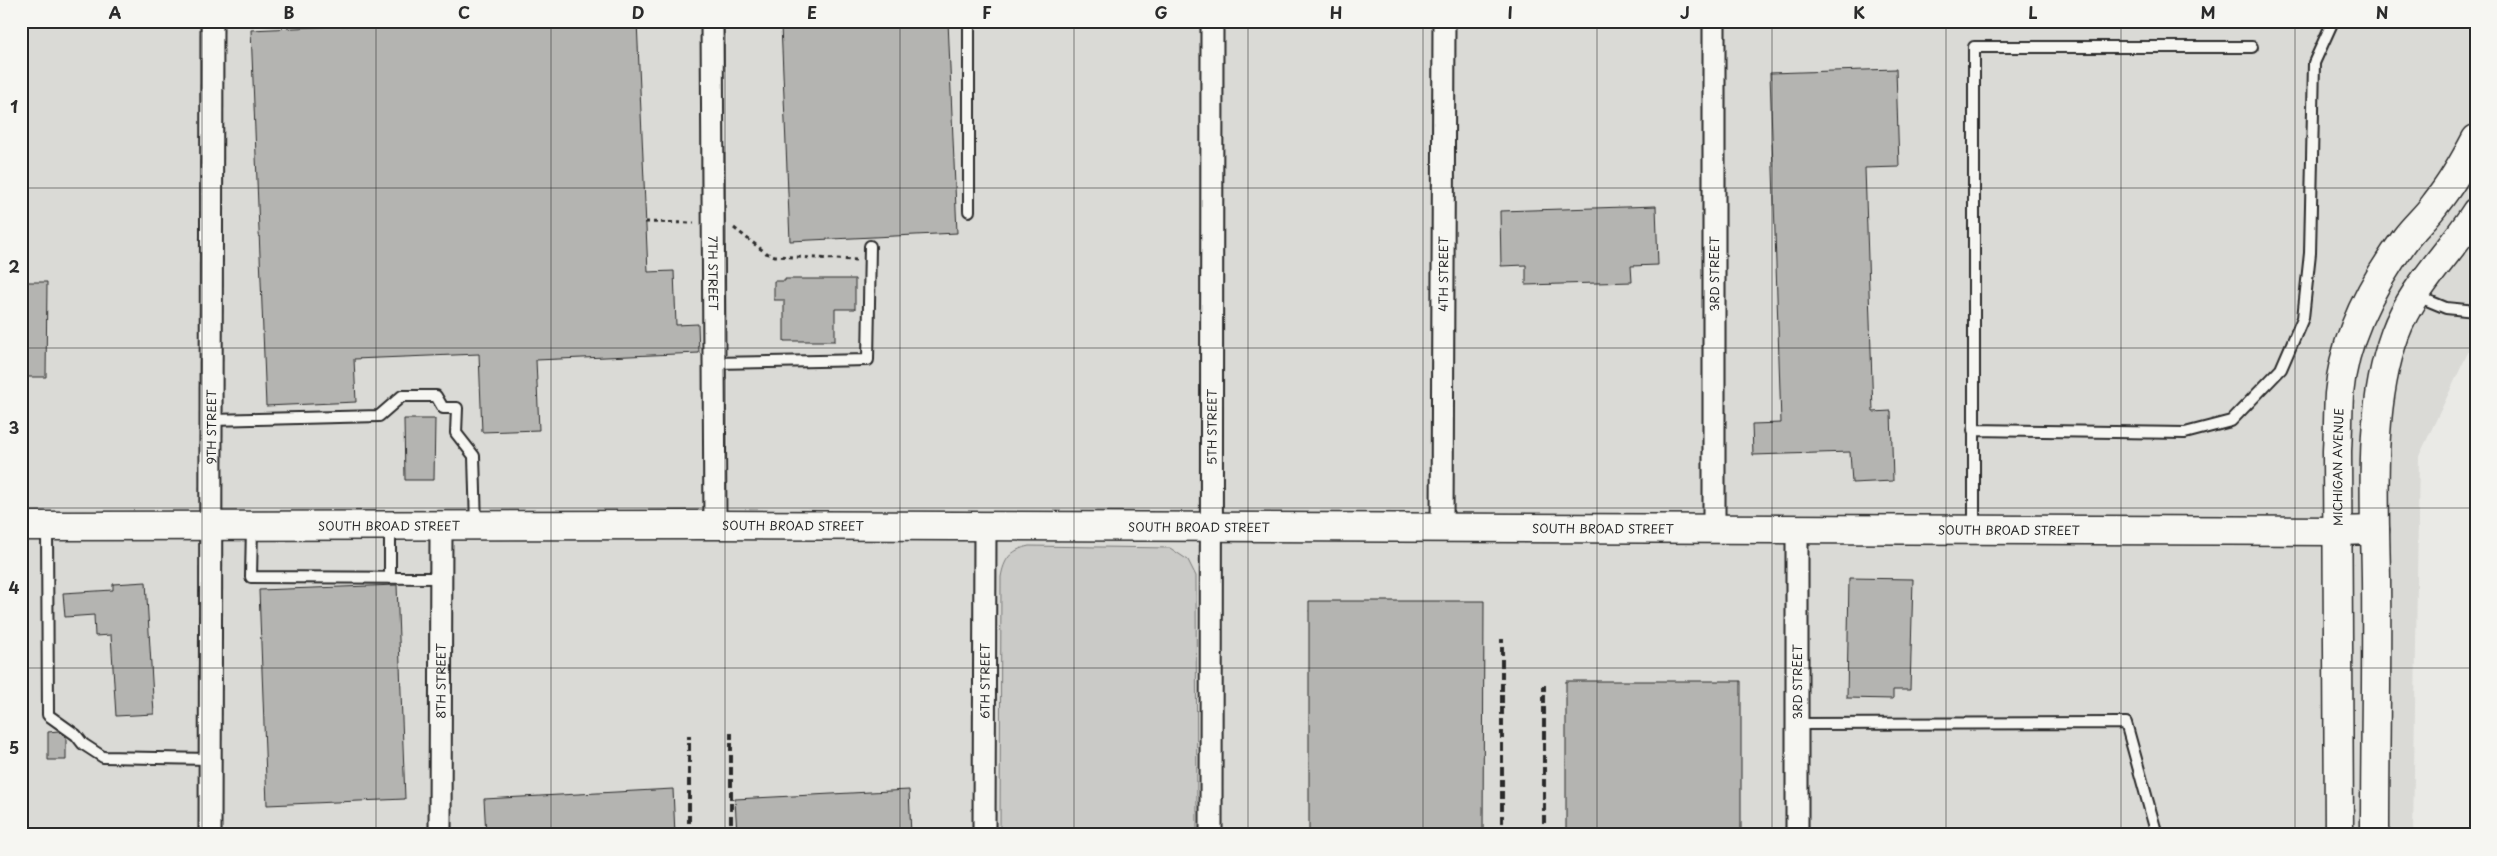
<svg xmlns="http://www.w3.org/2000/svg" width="2497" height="856" viewBox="0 0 2497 856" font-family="'Playpen Sans',sans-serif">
<rect width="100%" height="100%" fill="#eaeae6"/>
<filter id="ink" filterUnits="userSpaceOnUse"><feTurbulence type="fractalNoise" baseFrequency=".02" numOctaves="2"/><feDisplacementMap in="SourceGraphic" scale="10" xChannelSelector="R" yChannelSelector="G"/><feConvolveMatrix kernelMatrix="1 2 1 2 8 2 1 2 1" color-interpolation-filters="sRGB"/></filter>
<g filter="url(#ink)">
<path fill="#dadad6" d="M 21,21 L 2476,21 L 2476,344 L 2473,342 L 2419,456 L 2413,835 L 21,835 Z"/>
<path fill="#cacac7" stroke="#7a7a79" d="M 1029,546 L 1170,548 L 1188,560 L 1196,576 L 1197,835 L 1000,835 L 1001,577 C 1004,560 1010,550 1029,546 Z"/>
<path fill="#b4b4b1" stroke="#2b2b2b" d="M 443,21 L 637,21 L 648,272 L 674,271 L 676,325 L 698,324 L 699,353 L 536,360 L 539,430 L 482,432 L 479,354 L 354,359 L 356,402 L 266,406 L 251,30 Z
M 859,21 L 948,21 L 957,233 L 790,241 L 781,25 Z
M 1896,69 L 1899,167 L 1865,168 L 1873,412 L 1891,411 L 1893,481 L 1852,483 L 1850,452 L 1753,455 L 1752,424 L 1781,423 L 1770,73 Z
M 1656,206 L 1658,265 L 1631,266 L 1632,282 L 1526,285 L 1526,265 L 1501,266 L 1500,211 Z
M 785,279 L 855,279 L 855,309 L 835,309 L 835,341 L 784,341 L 784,300 L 774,300 L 774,281 L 785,281 Z
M 21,282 L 47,282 L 46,377 L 21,377 Z
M 404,419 L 435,419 L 434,480 L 405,480 Z
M 1849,578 L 1913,579 L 1910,690 L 1893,690 L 1893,699 L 1847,698 Z
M 146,582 L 154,714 L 116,716 L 111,635 L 95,636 L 94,615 L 65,617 L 63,593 L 113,590 L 113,584 Z
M 397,585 L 405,799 L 267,805 L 259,590 Z
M 1309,601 L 1484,601 L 1483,835 L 1309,835 Z
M 1566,681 L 1741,681 L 1741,835 L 1566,835 Z
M 59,731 L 66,737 L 66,760 L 48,760 L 48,732 Z
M 673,789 L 675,835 L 486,835 L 484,799 Z
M 909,790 L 911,835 L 737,835 L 735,799 Z"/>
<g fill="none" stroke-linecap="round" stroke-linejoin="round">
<defs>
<path id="lane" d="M 969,211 L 969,21
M 2417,296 L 2446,308 L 2476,311
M 714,363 L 868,360 L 870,246
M 212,420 L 379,416 L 402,396 L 436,396 L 443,408 L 457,408 L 456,433 L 474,456 L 476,525
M 1973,430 L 2185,433 L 2231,421 L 2281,369 L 2303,318 L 2310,253 L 2314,63 L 2333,21
M 252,526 L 251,577 L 441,578
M 47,527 L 48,715 L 76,735 L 83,744 L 103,757 L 210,759
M 1974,528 L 1974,47 L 2252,47
M 390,578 L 390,527
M 1798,724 L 2126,723 L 2157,835"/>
<g id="street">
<path id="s1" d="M 712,21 L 715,525"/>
<path d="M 1714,21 L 1714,528"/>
<path id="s2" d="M 1442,528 L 1444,21"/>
<path d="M 1797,529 L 1797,835"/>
<path id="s3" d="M 210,835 L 212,21"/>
<path id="s4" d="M 440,835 L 441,527"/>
<path id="s5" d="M 984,835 L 985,527"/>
<path id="s6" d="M 1211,835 L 1212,21"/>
</g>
<g id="secondary">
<path id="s7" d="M 21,526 L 715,525 L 2338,531 L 2375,530"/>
<path id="s8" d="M 2339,835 L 2337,451 C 2338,432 2338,413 2339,394 C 2344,336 2372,284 2406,238 C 2415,226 2427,216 2436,203 C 2452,183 2464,162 2476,139"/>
<path d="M 2375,835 C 2375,749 2377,663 2376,578 C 2375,500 2368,408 2395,334 C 2412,287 2450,253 2476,212"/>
</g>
</defs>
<use href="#lane" stroke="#2b2b2b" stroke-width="14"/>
<use href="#street" stroke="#2b2b2b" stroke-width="25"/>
<use href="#secondary" stroke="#2b2b2b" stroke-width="31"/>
<path stroke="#2b2b2b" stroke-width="3" stroke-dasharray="4 4" stroke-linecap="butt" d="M 645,222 L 694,223
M 734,228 L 766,253 L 775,256 L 856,260"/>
<use href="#lane" stroke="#f6f6f2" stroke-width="10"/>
<use href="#street" stroke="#f6f6f2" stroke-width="21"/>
<use href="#secondary" stroke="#f6f6f2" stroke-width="28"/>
<path stroke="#2b2b2b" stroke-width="4" stroke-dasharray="8 4" stroke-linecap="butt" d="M 689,835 L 689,736
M 731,835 L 731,733
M 1502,835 L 1502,639
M 1544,835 L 1544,685"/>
</g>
</g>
<path fill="none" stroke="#2b2b2b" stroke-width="1" stroke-opacity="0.55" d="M 202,21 L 202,835M 376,21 L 376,835M 551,21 L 551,835M 725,21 L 725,835M 900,21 L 900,835M 1074,21 L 1074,835M 1248,21 L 1248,835M 1423,21 L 1423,835M 1597,21 L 1597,835M 1772,21 L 1772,835M 1946,21 L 1946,835M 2121,21 L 2121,835M 2295,21 L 2295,835M 21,188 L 2476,188M 21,348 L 2476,348M 21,508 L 2476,508M 21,668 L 2476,668"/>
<g text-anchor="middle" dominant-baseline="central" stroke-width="4" stroke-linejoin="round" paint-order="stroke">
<g font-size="12" fill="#2b2b2b" stroke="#f6f6f2">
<text stroke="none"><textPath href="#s1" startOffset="252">7TH STREET</textPath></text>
<text transform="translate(1714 274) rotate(-90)">3RD STREET</text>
<text stroke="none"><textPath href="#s2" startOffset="254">4TH STREET</textPath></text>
<text stroke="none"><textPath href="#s3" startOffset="408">9TH STREET</textPath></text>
<text stroke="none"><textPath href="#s6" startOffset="408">5TH STREET</textPath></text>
<text stroke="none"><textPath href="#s8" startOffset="368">MICHIGAN AVENUE</textPath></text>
<text stroke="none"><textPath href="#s7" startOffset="772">SOUTH BROAD STREET</textPath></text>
<text stroke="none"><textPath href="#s7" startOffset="368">SOUTH BROAD STREET</textPath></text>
<text stroke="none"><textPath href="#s7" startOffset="1178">SOUTH BROAD STREET</textPath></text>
<text stroke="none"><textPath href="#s7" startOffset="1582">SOUTH BROAD STREET</textPath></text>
<text stroke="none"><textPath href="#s7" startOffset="1988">SOUTH BROAD STREET</textPath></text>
<text stroke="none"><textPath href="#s4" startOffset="154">8TH STREET</textPath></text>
<text stroke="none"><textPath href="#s5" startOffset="154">6TH STREET</textPath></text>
<text transform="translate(1797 682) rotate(-90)">3RD STREET</text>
</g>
</g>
<rect width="2497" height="856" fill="none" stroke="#f6f6f2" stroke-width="55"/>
<rect x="28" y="28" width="2442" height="800" fill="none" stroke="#2b2b2b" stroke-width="2"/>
<g font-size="16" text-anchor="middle" font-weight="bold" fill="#2b2b2b">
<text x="115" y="19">A</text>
<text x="289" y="19">B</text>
<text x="464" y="19">C</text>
<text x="638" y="19">D</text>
<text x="812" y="19">E</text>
<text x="987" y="19">F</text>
<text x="1161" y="19">G</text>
<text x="1336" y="19">H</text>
<text x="1510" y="19">I</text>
<text x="1685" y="19">J</text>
<text x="1859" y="19">K</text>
<text x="2033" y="19">L</text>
<text x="2208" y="19">M</text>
<text x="2382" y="19">N</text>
<text x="14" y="113">1</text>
<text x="14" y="273">2</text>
<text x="14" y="434">3</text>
<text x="14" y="594">4</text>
<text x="14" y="754">5</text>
</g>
</svg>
